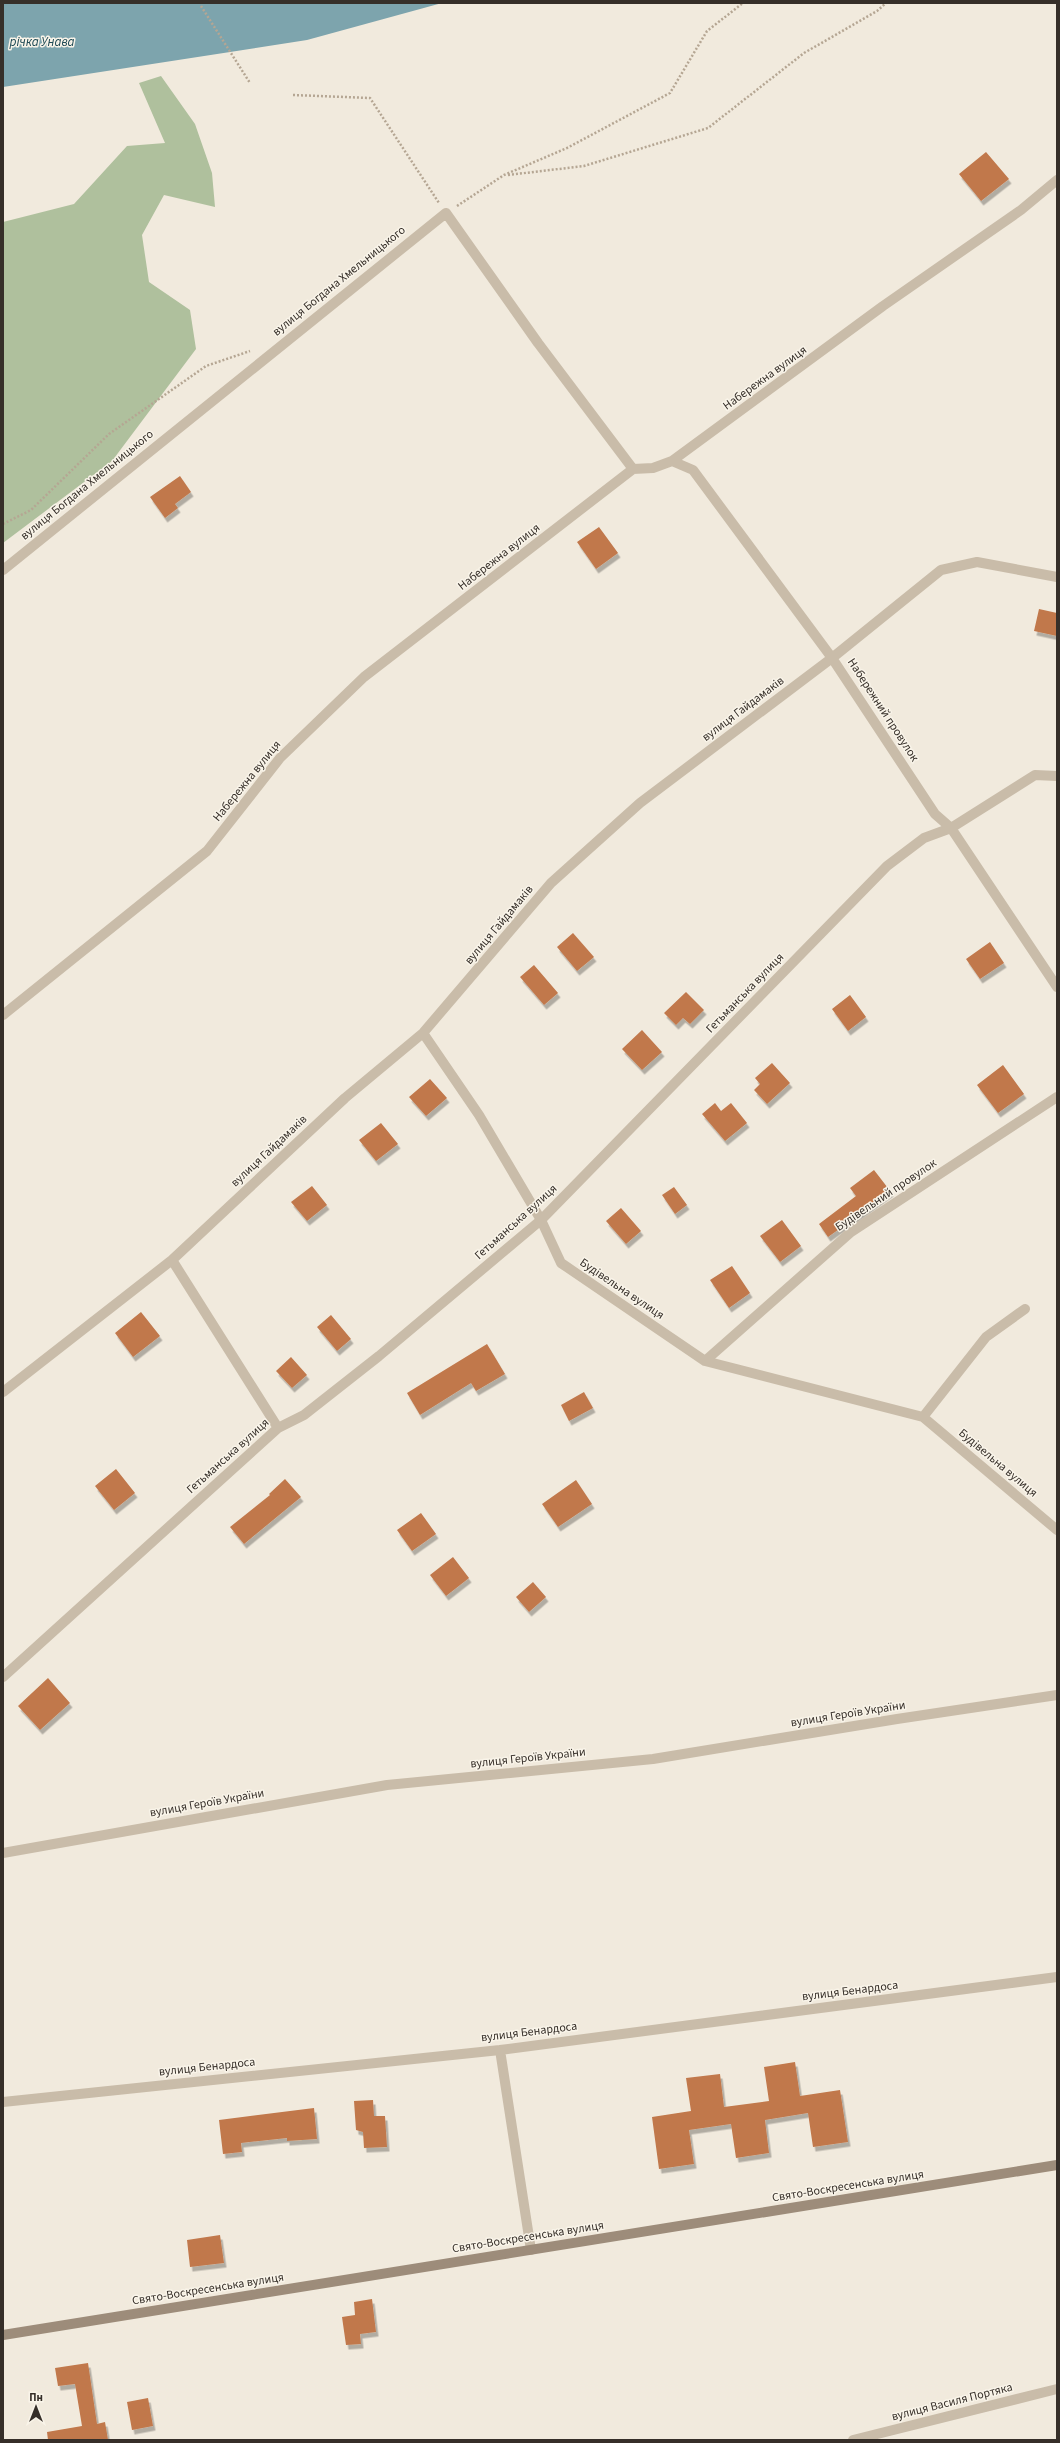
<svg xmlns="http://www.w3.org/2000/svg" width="1060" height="2443" viewBox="0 0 1060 2443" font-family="'Source Sans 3',sans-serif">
<defs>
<filter id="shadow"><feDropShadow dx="2.5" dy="4.5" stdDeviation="0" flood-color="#0004"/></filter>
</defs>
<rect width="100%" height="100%" fill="#f1eadd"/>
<path fill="#afc09d" d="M 161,76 L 195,124 L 212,173 L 215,207 L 164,195 L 142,235 L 149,282 L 190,310 L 196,349 L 112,461 L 3,543 L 3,222 L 74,204 L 127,146 L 165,143 L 139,83 Z"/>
<path fill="#7da4ad" d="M 3,3 L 442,3 L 307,40 L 3,87 Z"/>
<path fill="#c1784b" filter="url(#shadow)" d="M 986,152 L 1009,179 L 981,201 L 959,174 Z
M 180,476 L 191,492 L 175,504 L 178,508 L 165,518 L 150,497 Z
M 599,527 L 618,553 L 596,569 L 577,542 Z
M 1039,609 L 1057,613 L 1057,636 L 1034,631 Z
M 573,933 L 594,957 L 577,971 L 557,947 Z
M 990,942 L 1004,963 L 980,979 L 966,959 Z
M 534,965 L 558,993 L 544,1005 L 520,977 Z
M 686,992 L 704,1010 L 690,1024 L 683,1018 L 676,1025 L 664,1013 Z
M 850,995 L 866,1017 L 848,1031 L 832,1009 Z
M 642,1030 L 662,1052 L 642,1070 L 622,1049 Z
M 772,1063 L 790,1083 L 767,1104 L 754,1090 L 760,1084 L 755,1078 Z
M 1003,1065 L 1024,1094 L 998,1113 L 977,1085 Z
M 430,1079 L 447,1098 L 426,1116 L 409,1097 Z
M 715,1103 L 721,1111 L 731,1103 L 747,1123 L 725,1141 L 702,1114 Z
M 381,1123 L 398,1144 L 376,1161 L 359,1140 Z
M 874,1170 L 891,1192 L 828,1237 L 819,1224 L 856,1196 L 850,1188 Z
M 312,1186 L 327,1205 L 307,1221 L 291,1202 Z
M 674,1187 L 687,1205 L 675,1214 L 662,1195 Z
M 621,1208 L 641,1231 L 626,1244 L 606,1221 Z
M 782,1220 L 801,1246 L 780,1262 L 760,1236 Z
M 732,1266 L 750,1293 L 729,1308 L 710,1280 Z
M 141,1312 L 160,1336 L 133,1357 L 115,1333 Z
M 331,1315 L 351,1339 L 337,1351 L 317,1327 Z
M 487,1344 L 505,1374 L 476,1391 L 471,1383 L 420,1415 L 407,1393 Z
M 291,1357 L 307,1375 L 292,1388 L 276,1371 Z
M 584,1392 L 593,1408 L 569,1421 L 561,1405 Z
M 116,1469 L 135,1493 L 114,1510 L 95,1486 Z
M 285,1479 L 301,1497 L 244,1544 L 230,1527 L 270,1495 L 269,1494 Z
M 576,1480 L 592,1504 L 558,1527 L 542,1504 Z
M 421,1513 L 436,1534 L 412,1551 L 397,1530 Z
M 453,1557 L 469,1578 L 446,1596 L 430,1575 Z
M 533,1582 L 546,1597 L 529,1612 L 516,1597 Z
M 48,1678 L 70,1703 L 40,1730 L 18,1706 Z
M 795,2062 L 800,2096 L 840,2090 L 848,2142 L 813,2147 L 808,2113 L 765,2120 L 769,2153 L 736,2158 L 731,2124 L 689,2130 L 694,2164 L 659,2169 L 652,2117 L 691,2111 L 686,2078 L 720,2074 L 724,2107 L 769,2101 L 764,2067 Z
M 373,2100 L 374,2116 L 385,2116 L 387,2147 L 364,2148 L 363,2132 L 356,2130 L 354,2101 Z
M 314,2108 L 317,2139 L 287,2141 L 287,2138 L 241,2143 L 242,2152 L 223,2154 L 219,2120 Z
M 220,2235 L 224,2263 L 190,2267 L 187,2240 Z
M 372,2299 L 376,2332 L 360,2334 L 361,2344 L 346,2345 L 342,2317 L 355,2315 L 354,2302 Z
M 88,2363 L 97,2424 L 105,2422 L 108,2440 L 48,2440 L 47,2432 L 82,2426 L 75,2384 L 58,2386 L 55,2368 Z
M 148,2398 L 153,2426 L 132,2430 L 127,2402 Z"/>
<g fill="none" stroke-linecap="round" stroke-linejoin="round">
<path stroke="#b5a693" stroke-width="2.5" stroke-dasharray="2 2" stroke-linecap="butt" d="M 201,6 L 250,83
M 293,95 L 370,98 L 439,203
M 508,175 L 584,166 L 708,128 L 804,53 L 877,11 L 886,3
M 457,206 L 504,175 L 567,148 L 670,93 L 707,31 L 743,3
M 3,524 L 31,510 L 109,434 L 206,366 L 250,351"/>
<path stroke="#c9bca9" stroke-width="10" d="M 672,461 L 693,470 L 832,658 L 935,814 L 951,828 L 1057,987
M 3,570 L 446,213 L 538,343 L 633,469
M 3,1015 L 207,851 L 280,758 L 364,677 L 633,469 L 653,468 L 672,461 L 883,306 L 1021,210 L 1057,180
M 423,1033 L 479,1115 L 541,1220 L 561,1263 L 705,1361 L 923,1417 L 1057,1530
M 172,1260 L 278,1428
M 705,1361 L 851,1232 L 1057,1097
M 3,1392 L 172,1260 L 345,1098 L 423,1033 L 551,883 L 640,803 L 832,658 L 941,570 L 977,562 L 1057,577
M 923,1417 L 986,1337 L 1025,1309
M 3,1677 L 278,1428 L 304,1415 L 379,1356 L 541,1220 L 887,866 L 924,838 L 951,828 L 1035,775 L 1057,776
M 3,1853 L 387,1785 L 653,1759 L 897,1719 L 1057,1695
M 500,2050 L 531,2250
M 3,2102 L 500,2050 L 1057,1977
M 853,2440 L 1057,2389"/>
<path stroke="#9d8c7a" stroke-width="10" d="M 3,2335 L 1057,2165"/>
</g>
<g text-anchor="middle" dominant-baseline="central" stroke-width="3" stroke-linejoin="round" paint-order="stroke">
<g font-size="12" fill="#362f29" stroke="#f9f4e9">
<text transform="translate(339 281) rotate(-39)">вулиця Богдана Хмельницького</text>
<text transform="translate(765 378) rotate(-36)">Набережна вулиця</text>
<text transform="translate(87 485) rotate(-39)">вулиця Богдана Хмельницького</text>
<text transform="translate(499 557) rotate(-38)">Набережна вулиця</text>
<text transform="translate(743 709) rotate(-37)">вулиця Гайдамаків</text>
<text transform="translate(883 710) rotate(57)">Набережний провулок</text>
<text transform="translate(247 781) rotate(-51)">Набережна вулиця</text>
<text transform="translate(499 925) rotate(-50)">вулиця Гайдамаків</text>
<text transform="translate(745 993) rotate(-46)">Гетьманська вулиця</text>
<text transform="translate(269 1151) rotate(-43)">вулиця Гайдамаків</text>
<text transform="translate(886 1195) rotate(-34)">Будівельний провулок</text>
<text transform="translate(516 1222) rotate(-42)">Гетьманська вулиця</text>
<text transform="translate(622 1289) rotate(34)">Будівельна вулиця</text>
<text transform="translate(228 1456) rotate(-42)">Гетьманська вулиця</text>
<text transform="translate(998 1463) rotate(40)">Будівельна вулиця</text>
<text transform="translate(848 1714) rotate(-9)">вулиця Героїв України</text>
<text transform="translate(528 1758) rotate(-6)">вулиця Героїв України</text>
<text transform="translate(207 1803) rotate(-10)">вулиця Героїв України</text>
<text transform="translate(850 1991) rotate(-7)">вулиця Бенардоса</text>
<text transform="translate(529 2032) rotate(-7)">вулиця Бенардоса</text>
<text transform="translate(207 2067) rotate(-6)">вулиця Бенардоса</text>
<text transform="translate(848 2186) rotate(-9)">Свято-Воскресенська вулиця</text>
<text transform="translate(528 2237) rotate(-9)">Свято-Воскресенська вулиця</text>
<text transform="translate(208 2289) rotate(-9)">Свято-Воскресенська вулиця</text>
<text transform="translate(952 2402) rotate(-14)">вулиця Василя Портяка</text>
</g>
<g font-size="13" font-style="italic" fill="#204b56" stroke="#f9f4e9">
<text x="42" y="42">річка Унава</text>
</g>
</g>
<rect width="1060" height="2443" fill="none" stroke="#362f29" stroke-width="8"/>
<g transform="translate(36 2407)" stroke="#f9f4e9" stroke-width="3" paint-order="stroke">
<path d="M0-3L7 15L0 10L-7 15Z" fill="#362f29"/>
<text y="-6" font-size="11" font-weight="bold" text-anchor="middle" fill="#362f29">Пн</text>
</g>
</svg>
